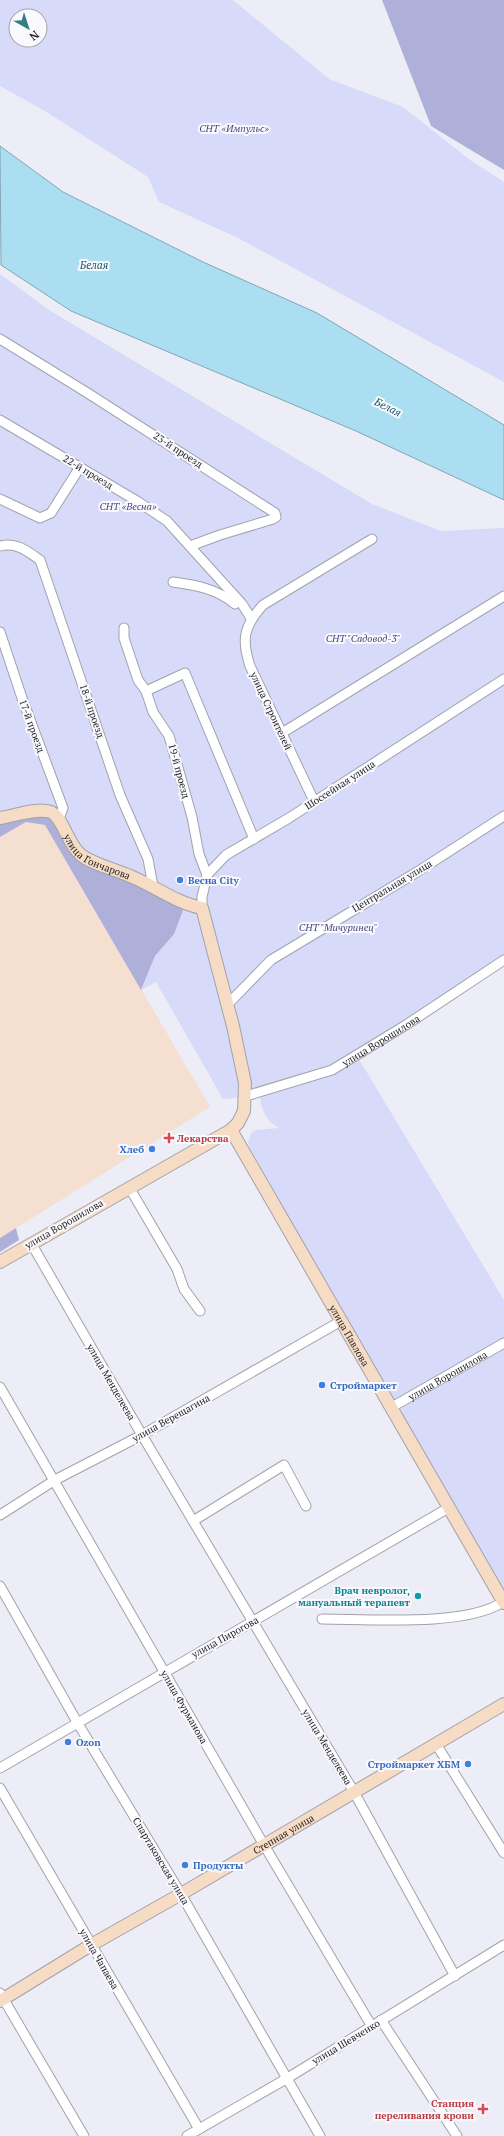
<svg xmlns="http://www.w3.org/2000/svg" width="504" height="2136" viewBox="0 0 504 2136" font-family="'PT Serif',serif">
<rect width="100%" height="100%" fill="#ecedf6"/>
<path fill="#f4dfd1" d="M 26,822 L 45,825 L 210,1107 L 0,1238 L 0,837 Z"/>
<path fill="#d8dafa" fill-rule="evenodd" d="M 0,0 L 233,0 L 329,79 L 403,107 L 470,160 L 504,182 L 504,382 L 238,238 L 159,202 L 148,177 L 45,111 L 0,86 ZM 16,16 L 40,16 L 40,40 L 16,40 Z
M 0,274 L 49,310 L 372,504 L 441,531 L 504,528 L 504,960 L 357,1056 L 504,1300 L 504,1343 L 395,1406 L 250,1148 L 248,1143 L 251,1133 L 256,1130 L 279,1128 C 267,1122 260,1108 260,1095 L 223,1099 L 156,982 L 141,990 L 155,956 L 174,933 L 82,856 L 59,819 L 0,818 Z
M 504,1349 L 504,1589 L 400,1411 L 401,1408 Z"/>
<path fill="#aeb0da" d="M 382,0 L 504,0 L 504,170 L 431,126 Z
M 51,812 L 72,847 L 185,905 L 174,934 L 155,956 L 141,990 L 45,825 L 26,822 L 0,837 L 0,818 Z
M 16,1228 L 19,1240 L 0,1252 L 0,1238 Z"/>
<path fill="#aadef0" stroke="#82a6b4" d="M 0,146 L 63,192 L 203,262 L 317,313 L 504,425 L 504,500 L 356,431 L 71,311 L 1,265 Z"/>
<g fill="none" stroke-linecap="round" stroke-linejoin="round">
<defs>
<g id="street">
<path d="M 0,339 L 86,392 L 275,513 L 276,517 L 273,519 L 220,535 L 190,546"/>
<path d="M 0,420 L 137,501 L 167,521 L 242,604 L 251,618"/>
<path d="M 0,499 L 40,518 L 51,513 L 80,467"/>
<path d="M 0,546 C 17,542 27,551 40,560 L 120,795 L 148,859 L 153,886"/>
<path d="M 173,582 C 196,585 217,589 235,604"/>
<path d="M 124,628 L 124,638 L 138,680 L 146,691 L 153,712 L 169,736 L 192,817 L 199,854 L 207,875"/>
<path d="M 0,632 L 22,698 L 63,808 L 59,819"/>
<path d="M 146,691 L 185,673 L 254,839"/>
<path d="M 282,733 L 504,596"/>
<path d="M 314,801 L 250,666 C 241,639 244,626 263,605 L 372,539"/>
<path d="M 202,908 L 202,897 L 207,875 L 226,855 L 289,818 L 504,679"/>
<path d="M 227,1005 L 271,960 L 417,872 L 504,816"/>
<path id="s1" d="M 246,1096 L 332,1070 L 406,1025 L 504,960"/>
<path d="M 129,1187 L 177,1269 L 184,1289 L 200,1311"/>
<path d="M 31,1243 L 142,1435 L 354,1792 L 455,1976"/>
<path d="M 0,1387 L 264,1845 L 371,2025"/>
<path id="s2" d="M 392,1407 L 504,1343"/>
<path d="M 0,1515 L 55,1480 L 142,1435 L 341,1321"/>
<path d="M 193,1521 L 284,1465 L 306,1506"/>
<path d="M 0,1586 L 77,1722 L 181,1894 L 320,2136"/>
<path d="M 322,1619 C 368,1619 465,1627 503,1602"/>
<path d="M 436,1744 L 504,1853"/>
<path d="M 0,1768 L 450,1507"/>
<path d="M 0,1788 L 199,2129"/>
<path d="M 0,1993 L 84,2136"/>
<path d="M 381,2020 L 457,2136"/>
<path d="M 187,2136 L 286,2079 L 504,1945"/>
</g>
<g id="secondary">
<path id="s3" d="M 0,818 C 14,816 38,807 51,812 C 63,818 68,844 80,854 C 91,864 117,870 130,876 C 155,886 176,903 202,908 L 233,1026 L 245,1083 L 244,1111 L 238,1123 L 231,1130 L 0,1262"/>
<path id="s4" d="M 231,1130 L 504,1603"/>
<path id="s5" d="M 0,2001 L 91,1945 L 181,1894 L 504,1704"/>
</g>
</defs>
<use href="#street" stroke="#a1a2ab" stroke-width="11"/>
<use href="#secondary" stroke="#a1a2ab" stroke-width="14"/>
<use href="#street" stroke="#fff" stroke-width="9"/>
<use href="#secondary" stroke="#f6dcc5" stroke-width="12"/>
</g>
<g fill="#3f7fe0" stroke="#fafafe" stroke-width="1.5">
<circle cx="180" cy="880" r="4"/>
<circle cx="152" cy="1149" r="4"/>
<circle cx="322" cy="1385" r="4"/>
<circle cx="68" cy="1742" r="4"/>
<circle cx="468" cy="1764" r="4"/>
<circle cx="185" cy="1865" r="4"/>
</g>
<g fill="#e0444e" stroke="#fafafe" stroke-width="1.5">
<path d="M167 1132h4v4h4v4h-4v4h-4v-4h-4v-4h4z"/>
<path d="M481 2103h4v4h4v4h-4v4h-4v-4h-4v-4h4z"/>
</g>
<circle fill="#0f9aa8" stroke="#fafafe" stroke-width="1.5" cx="418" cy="1596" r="4"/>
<g text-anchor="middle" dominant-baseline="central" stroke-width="4" stroke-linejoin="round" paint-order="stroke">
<g font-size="10" font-style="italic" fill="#48477e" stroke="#fafafe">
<text x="234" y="128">СНТ «Импульс»</text>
<text x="128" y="506">СНТ «Весна»</text>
<text x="363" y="638">СНТ "Садовод-3"</text>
<text x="338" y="927">СНТ "Мичуринец"</text>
</g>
<g font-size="10" fill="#232327" stroke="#fafafe">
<text transform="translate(178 450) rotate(33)">23-й проезд</text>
<text transform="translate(88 472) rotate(31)">22-й проезд</text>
<text transform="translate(92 711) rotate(71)">18-й проезд</text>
<text transform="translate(271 711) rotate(65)">улица Строителей</text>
<text transform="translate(32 726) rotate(70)">17-й проезд</text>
<text transform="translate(179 771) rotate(75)">19-й проезд</text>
<text transform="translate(340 785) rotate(-33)">Шоссейная улица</text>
<text stroke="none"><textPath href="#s3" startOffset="119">улица Гончарова</textPath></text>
<text transform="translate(392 886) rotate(-31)">Центральная улица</text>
<text stroke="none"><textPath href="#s1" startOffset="147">улица Ворошилова</textPath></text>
<text transform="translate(64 1224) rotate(-30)">улица Ворошилова</text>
<text stroke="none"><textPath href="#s4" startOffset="237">улица Павлова</textPath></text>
<text stroke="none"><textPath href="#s2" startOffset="64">улица Ворошилова</textPath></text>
<text transform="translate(111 1382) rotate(60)">улица Менделеева</text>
<text transform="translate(171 1418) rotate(-29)">улица Верещагина</text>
<text transform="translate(225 1637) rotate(-29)">улица Пирогова</text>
<text transform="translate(184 1707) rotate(60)">улица Фурманова</text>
<text transform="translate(327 1747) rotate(59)">улица Менделеева</text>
<text stroke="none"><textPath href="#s5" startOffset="329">Степная улица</textPath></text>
<text transform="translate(161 1861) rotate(59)">Спартаковская улица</text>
<text transform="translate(99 1959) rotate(60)">улица Чапаева</text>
<text transform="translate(346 2042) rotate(-31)">улица Шевченко</text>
</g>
<g font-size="10" font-weight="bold" fill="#366cbe" stroke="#fafafe" text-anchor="start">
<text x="188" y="880">Весна City</text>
<text x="144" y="1149" text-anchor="end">Хлеб</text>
<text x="330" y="1385">Строймаркет</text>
<text x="76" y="1742">Ozon</text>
<text x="460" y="1764" text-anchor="end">Строймаркет ХБМ</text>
<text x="193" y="1865">Продукты</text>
</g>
<g font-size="10" font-weight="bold" fill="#be3a42" stroke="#fafafe" text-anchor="start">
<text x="177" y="1138">Лекарства</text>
<text x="474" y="2103" text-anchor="end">Станция<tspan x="474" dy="12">переливания крови</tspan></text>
</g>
<g font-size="10" font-weight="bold" fill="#0d838f" stroke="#fafafe" text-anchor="end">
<text x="410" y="1590">Врач невролог,<tspan x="410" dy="12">мануальный терапевт</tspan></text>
</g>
<g font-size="11" font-style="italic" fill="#105769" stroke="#fafafe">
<text x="94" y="265">Белая</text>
<text transform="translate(388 407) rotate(26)">Белая</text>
</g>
</g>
<g transform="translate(28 28) rotate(141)"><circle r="19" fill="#fafafe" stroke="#a4a4a8"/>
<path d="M0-3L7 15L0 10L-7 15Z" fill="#367e85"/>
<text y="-6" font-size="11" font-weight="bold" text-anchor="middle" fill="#232327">N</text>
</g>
</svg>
